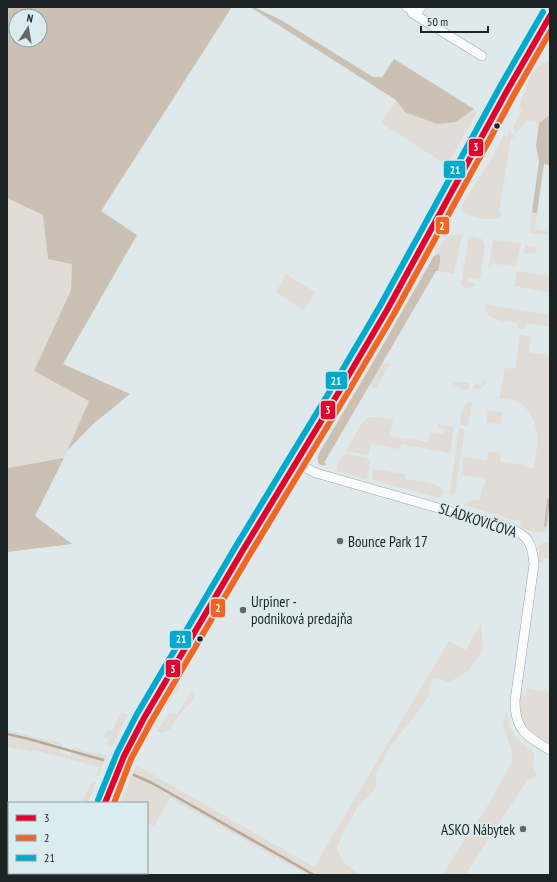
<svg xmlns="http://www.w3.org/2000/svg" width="557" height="882" viewBox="0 0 557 882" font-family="'PT Sans Narrow',sans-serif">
<rect width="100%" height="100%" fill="#dfe8ea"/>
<path fill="#e2dcd6" d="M 547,62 L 550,62 L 550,115 L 539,123 L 527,121 L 516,133 L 513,128 L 522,109 L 519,107 C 523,96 530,71 541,65 C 541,64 547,63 547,62 Z
M 396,100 L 405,112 L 456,122 L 474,109 L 477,112 L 447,165 L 381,123 Z
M 510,130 L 516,139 L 511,139 L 499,212 L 502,214 C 501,214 498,218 497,218 C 490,221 469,218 464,212 C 462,209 462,206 463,203 L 493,156 L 504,135 L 507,137 Z
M 7,198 L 43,215 L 48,258 L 72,264 L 71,290 L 34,371 L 89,401 L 64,458 L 7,468 Z
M 532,212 L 533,213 L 537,213 L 535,229 L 550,232 L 550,235 L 530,233 L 530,226 Z
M 449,231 L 449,233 L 442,237 L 439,242 L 406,301 L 314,457 L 316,449 L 404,300 L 436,243 L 443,234 Z
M 455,234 L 462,235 L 454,274 L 438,271 L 440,262 L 438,254 L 434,256 C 439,246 443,237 455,234 Z
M 469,236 L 482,239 L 485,245 L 481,273 L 479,279 L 468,277 L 468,282 L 476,284 C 472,289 465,290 461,284 Z
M 495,240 L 521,244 L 516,267 L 491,263 L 490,268 L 489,266 L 493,241 Z
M 525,245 L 537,247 L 535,254 L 524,253 Z
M 517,271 L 550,276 L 550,293 L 515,286 Z
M 286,274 L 315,292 L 304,310 L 276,292 Z
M 485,304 L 550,315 L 550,327 L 530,324 L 527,324 L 523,329 L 519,329 L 517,326 L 518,323 C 505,321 484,322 485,304 Z
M 520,335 L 531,337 L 529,352 L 550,356 L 550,485 L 548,498 L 547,499 L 544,526 L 547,526 L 547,532 C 536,532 529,532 520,526 L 521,522 L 464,505 L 471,500 L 480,500 L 483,486 L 485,485 L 486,478 L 461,475 L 463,457 L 487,460 L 488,451 L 501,453 L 500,462 L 524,465 L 524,467 L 534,468 C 535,458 539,443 537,433 C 535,420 528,405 515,401 C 510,399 504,399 499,399 L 505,368 L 515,369 Z
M 382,363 L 390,364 L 376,388 L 370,384 Z
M 483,379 L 487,380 C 485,387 480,390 473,389 L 474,384 L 481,385 Z
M 452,381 L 469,383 L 469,388 L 464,390 L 455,386 Z
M 468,402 L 472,402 L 468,426 L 460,425 C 461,416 461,406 468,402 Z
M 488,410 L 502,412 L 501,424 L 486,423 Z
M 371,417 L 377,417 L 393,419 L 390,436 L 428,442 L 430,432 L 443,434 L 444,429 L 438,428 L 439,424 L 454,427 L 450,453 L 401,444 L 400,449 L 371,444 L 369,455 L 346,451 L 362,423 L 366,419 Z
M 459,428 L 465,429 L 455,493 L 451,496 L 450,491 Z
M 344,454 L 368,458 L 367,461 L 370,462 L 367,479 L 338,472 L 336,470 L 337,466 Z
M 373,469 L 405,474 L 406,480 C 414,480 429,481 436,485 C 439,486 441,489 444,491 L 443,495 L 440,498 L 372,480 Z
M 454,506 L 514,523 L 514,524 L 454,507 Z
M 542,543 L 550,543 L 550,559 L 543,558 L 542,563 L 539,562 C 540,555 536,548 542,543 Z
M 481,623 L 483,651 L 468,671 L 448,683 L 437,678 L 432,678 L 429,695 L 421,708 L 392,744 L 376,775 L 376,788 L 370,795 L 358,806 L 341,837 L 337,849 L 344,863 L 360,875 L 307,875 L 170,798 L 154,826 L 147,822 L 147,803 L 121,803 L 136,765 L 314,867 L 449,641 L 466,650 Z
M 178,684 L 180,685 L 152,729 L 150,727 L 151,725 Z
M 527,688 L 550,692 L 550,744 C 527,731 519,723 520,696 L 526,696 Z
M 191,691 L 196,694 L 193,700 L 179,715 L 170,729 L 164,732 L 156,732 L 170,713 L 177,714 Z
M 506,711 L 510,728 L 517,739 L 534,753 L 534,756 L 533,766 L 537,774 L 534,779 L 529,779 L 526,782 L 465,875 L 442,875 L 470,831 L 484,812 L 505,774 L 512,762 L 512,753 L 503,723 Z
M 121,712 L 128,715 L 112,747 L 106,746 L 109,738 L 104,737 L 107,730 L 112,731 Z
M 7,730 L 62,744 L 60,752 L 71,756 L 73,747 L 97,754 L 98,752 L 107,756 L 98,776 L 96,775 L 99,767 L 33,750 L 32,752 L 7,747 Z
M 132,763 L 133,764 L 118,803 L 116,803 Z
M 92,782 L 96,783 L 88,803 L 81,803 Z
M 21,873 L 63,873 L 62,875 L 29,875 Z"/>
<path fill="#cbc0b4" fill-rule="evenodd" d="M 7,7 L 232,7 L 101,211 L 137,235 L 63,364 L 130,394 L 93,424 L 67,451 L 89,401 L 34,371 L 71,290 L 72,264 L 48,259 L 43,215 L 7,198 ZM 16,16 L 40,16 L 40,40 L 16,40 Z
M 250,7 L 254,7 L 281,20 L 373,77 L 382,77 L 394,59 L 474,109 L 456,122 L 437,124 L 405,112 L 396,100 Z
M 550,115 L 550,165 L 544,164 L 537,213 L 533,213 L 532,212 L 539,161 L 536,146 L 539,123 Z
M 438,254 L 440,256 L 440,262 L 438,271 L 436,271 L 324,463 L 327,464 C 319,468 317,462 318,455 L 376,357 L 434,256 Z
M 64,458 L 35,516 L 72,544 L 7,552 L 7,468 Z
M 547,498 L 550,499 L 547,526 L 544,526 Z"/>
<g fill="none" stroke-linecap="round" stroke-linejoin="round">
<path stroke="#b7a898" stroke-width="2.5" d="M 7,734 L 29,739 L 103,760
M 134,775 L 152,783 L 314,875"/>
<defs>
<path id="minor" d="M 407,7 L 413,11 L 418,11 L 421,7
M 412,13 L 482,56
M 296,463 L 316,473 L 508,528 C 529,535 532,543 534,564 L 515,701 C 515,730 526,736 550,750"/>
<path id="secondary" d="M 105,803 L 124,756 L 144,718 L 243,550 L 337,395 L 387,310 L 508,89 L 550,16
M 82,875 L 82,873"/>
</defs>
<use href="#minor" stroke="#9ea5a7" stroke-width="10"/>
<use href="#secondary" stroke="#9ea5a7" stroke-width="14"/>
<use href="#minor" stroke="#fafcfc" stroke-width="9"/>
<use href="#secondary" stroke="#fafcfc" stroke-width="13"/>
<defs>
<path id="bus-1" d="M 105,803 L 124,756 L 144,718 L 243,550 L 337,395 L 387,310 L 508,89 L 550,16"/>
<path id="bus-2" d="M 114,803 L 131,759 L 151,722 L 250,554 L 344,399 L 394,314 L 515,93 L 550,32"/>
<path id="bus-3" d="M 98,800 L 117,753 L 137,714 L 236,546 L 330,391 L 380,306 L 501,85 L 543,12"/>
</defs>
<use href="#bus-1" stroke="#daecef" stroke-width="9"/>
<use href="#bus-2" stroke="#daecef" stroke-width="9"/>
<use href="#bus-3" stroke="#daecef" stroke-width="9"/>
<use href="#bus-1" stroke="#e4002b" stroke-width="6"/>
<use href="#bus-2" stroke="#f26522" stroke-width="6"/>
<use href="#bus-3" stroke="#00a9ce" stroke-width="6"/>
</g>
<g fill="#1c2324" stroke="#daecef" stroke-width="1.5">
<circle cx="497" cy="126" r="3.5"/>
<circle cx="200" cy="639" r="3.5"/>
</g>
<g fill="#606869" stroke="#daecef" stroke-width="1.5">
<circle cx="340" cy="541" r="4"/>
<circle cx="243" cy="610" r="4"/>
<circle cx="523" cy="829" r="4"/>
</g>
<g text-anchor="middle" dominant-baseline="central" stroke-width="3.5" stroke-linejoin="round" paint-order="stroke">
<g font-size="15" fill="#1c2324" stroke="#daecef">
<text transform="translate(478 520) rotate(18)">SLÁDKOVIČOVA</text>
</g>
<g font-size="15" fill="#1c2324" stroke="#daecef" text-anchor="start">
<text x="348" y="541">Bounce Park 17</text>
<text x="251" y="601">Urpiner -<tspan x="251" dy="17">podniková predajňa</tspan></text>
<text x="515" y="829" text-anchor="end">ASKO Nábytek</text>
</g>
</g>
<g stroke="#daecef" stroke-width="1.5">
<rect x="468" y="138" width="16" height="19" rx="4" fill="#e4002b"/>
<rect x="443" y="160" width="23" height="19" rx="4" fill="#00a9ce"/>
<rect x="435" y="216" width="15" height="19" rx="4" fill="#f26522"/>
<rect x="325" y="371" width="23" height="19" rx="4" fill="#00a9ce"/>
<rect x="320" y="400" width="16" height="20" rx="4" fill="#e4002b"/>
<rect x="210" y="598" width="16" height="20" rx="4" fill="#f26522"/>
<rect x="169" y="630" width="23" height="19" rx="4" fill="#00a9ce"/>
<rect x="165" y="659" width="16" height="19" rx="4" fill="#e4002b"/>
</g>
<g font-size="11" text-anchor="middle" font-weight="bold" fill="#fff">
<text x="476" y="151">3</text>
<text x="455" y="174">21</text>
<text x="442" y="230">2</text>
<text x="336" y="385">21</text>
<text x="328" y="414">3</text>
<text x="218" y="612">2</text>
<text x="181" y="643">21</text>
<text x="173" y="673">3</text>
</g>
<rect width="557" height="882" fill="none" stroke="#1c2324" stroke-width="16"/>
<rect x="8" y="802" width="140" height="72" fill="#daecef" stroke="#8e9c9e"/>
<rect x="16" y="815" width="20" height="6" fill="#e4002b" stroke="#8e9c9e"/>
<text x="44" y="822" font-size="12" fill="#1c2324">3</text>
<rect x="16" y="835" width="20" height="6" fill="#f26522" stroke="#8e9c9e"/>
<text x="44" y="842" font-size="12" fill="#1c2324">2</text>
<rect x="16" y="855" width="20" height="6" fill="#00a9ce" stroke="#8e9c9e"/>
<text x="44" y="862" font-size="12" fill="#1c2324">21</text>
<g transform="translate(28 28) rotate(12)"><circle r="19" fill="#daecef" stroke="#8e9c9e"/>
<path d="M0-3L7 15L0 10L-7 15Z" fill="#606869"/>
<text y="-6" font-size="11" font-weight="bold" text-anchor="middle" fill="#1c2324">N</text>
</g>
<path d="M421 26v6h67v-6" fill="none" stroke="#1c2324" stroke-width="2"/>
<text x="427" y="26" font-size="12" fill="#1c2324" stroke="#daecef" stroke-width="3" paint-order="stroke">50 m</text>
</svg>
